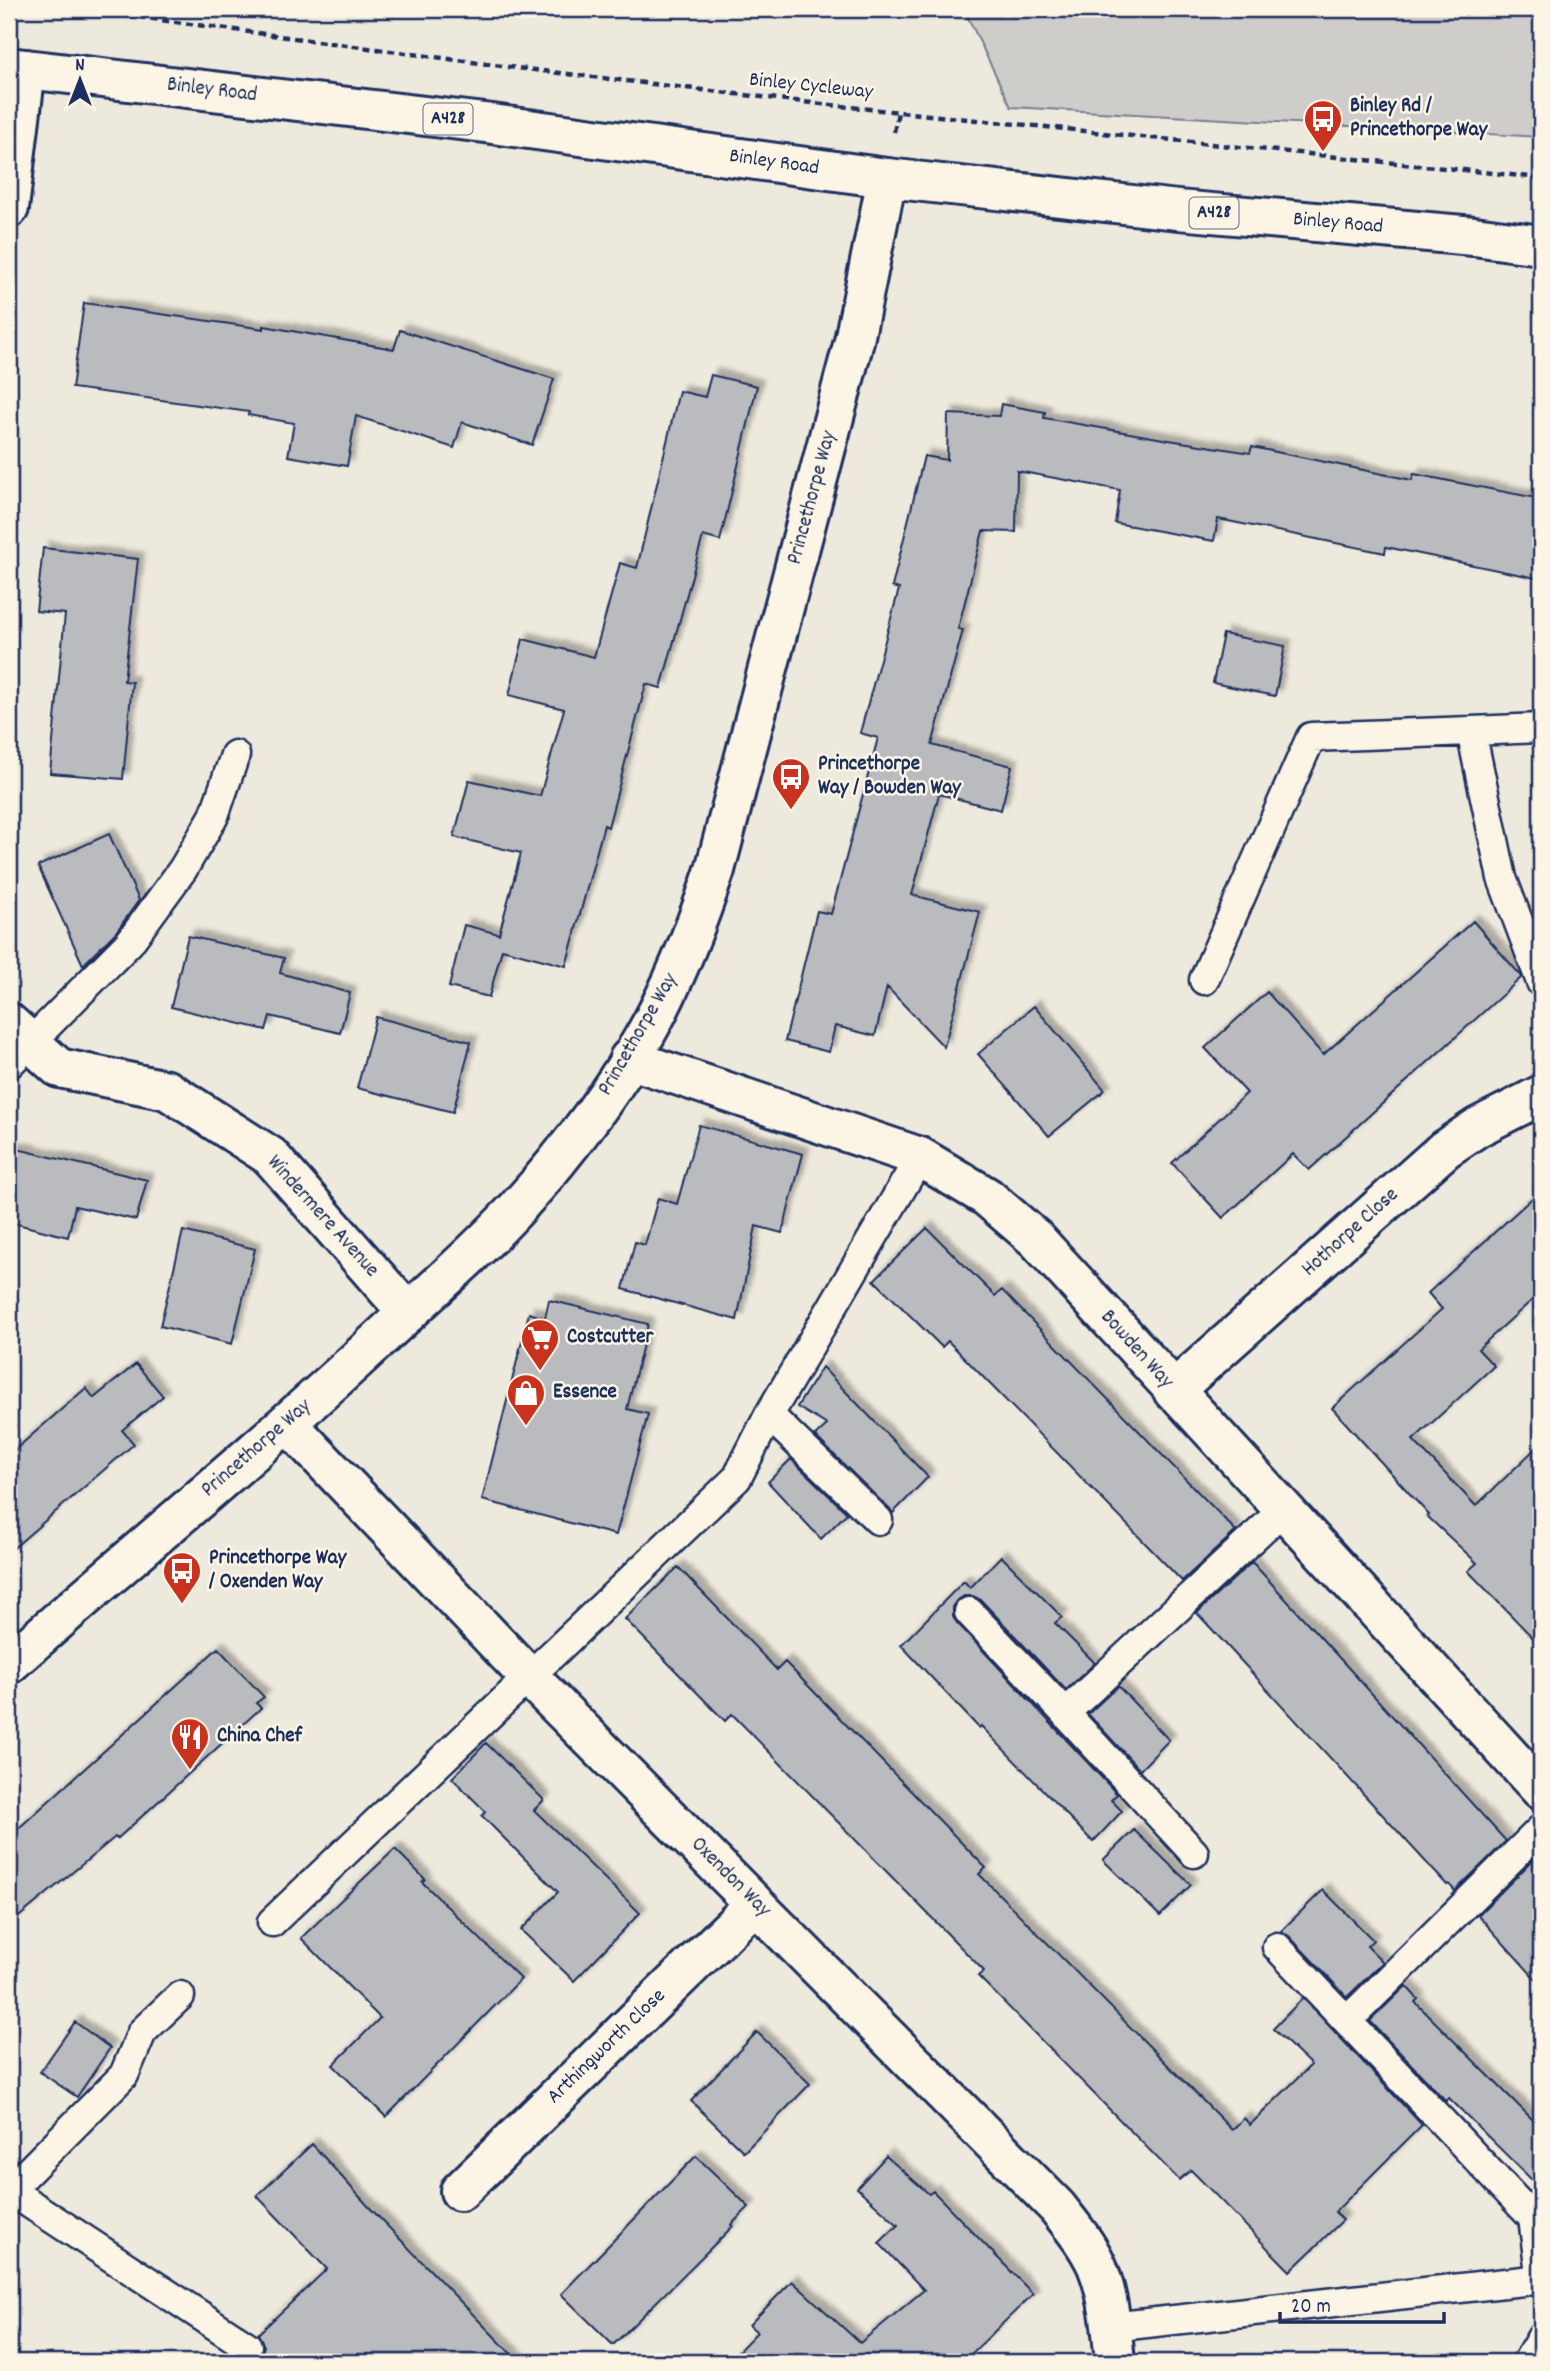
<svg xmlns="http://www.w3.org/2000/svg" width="1550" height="2371" viewBox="0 0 1550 2371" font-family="Dekko,sans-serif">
<defs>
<filter id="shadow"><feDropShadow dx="6" dy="-6" stdDeviation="2" flood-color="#0004"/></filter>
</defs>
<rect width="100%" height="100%" fill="#eee9dd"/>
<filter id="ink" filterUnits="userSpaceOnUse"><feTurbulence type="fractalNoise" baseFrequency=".0143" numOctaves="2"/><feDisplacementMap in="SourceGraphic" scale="14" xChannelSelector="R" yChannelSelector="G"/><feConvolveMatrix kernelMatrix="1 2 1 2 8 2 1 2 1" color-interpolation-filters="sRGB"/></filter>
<g filter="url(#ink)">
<path fill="#cfcdca" stroke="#757e94" stroke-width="2" d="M 964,9 L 1541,9 L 1541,137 L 1011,107 Z"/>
<path fill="#babbbe" stroke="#1b2f5e" stroke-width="2" filter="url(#shadow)" d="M 84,303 L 264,329 L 264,326 L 394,349 L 400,330 L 554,379 L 532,445 L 462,422 L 454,448 L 356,416 L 347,466 L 288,456 L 294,423 L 248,415 L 249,412 L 72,388 Z
M 711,375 L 757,386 L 727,512 L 720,541 L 703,536 L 661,688 L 646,684 L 608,827 L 604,825 L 566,966 L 502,949 L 489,997 L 449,987 L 464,925 L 499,934 L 521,853 L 454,837 L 469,780 L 540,796 L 564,709 L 509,695 L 523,639 L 594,657 L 620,563 L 637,568 L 679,391 L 705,397 Z
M 1001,404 L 1045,412 L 1044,418 L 1169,440 L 1250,453 L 1252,447 L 1412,480 L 1414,474 L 1541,499 L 1541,579 L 1386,547 L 1385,553 L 1218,519 L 1214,541 L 1115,523 L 1120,490 L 1017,471 L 1016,532 L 983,531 L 958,629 L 963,630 L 932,745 L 1012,766 L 1001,810 L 939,794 L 912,895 L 980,912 L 944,1047 L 887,987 L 875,1036 L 835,1026 L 829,1052 L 785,1041 L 817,911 L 831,914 L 878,738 L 860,733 L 899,589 L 892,587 L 924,456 L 947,460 L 948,414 L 999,416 Z
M 43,548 L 138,559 L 124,681 L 132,682 L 123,779 L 50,773 L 65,614 L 36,611 Z
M 1223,634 L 1285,646 L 1275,696 L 1213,683 Z
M 109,834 L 139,900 L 116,932 L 83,965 L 38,866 Z
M 1473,921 L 1522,977 L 1309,1170 L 1293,1154 L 1223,1218 L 1172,1163 L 1247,1093 L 1205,1048 L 1267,992 L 1323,1055 Z
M 188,936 L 284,958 L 280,973 L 350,993 L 340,1033 L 270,1016 L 266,1030 L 171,1007 Z
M 1034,1006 L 1105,1090 L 1049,1136 L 978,1054 Z
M 376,1017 L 471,1042 L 453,1112 L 357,1088 Z
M 699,1125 L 803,1154 L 782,1233 L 756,1226 L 737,1320 L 623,1289 L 635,1242 L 645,1245 L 658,1198 L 677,1204 Z
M 9,1147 L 147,1180 L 136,1220 L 75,1206 L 68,1237 L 9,1222 Z
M 1541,1190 L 1541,1292 L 1478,1349 L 1494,1366 L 1413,1440 L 1476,1506 L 1541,1443 L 1541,1646 L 1468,1571 L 1477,1563 L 1427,1516 L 1429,1515 L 1332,1408 L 1442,1309 L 1428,1293 Z
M 927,1228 L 995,1296 L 1002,1290 L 1236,1531 L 1182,1581 L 948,1341 L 942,1347 L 874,1280 Z
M 183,1231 L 255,1249 L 232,1344 L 160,1326 Z
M 549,1300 L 648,1324 L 627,1409 L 648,1414 L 616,1535 L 482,1500 L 529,1313 L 545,1318 Z
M 136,1364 L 163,1396 L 122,1430 L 134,1444 L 9,1552 L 9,1455 L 86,1388 L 94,1398 Z
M 822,1367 L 928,1477 L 893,1513 L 815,1436 L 827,1425 L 797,1407 Z
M 791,1459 L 847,1513 L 821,1539 L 768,1482 Z
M 1001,1556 L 1062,1617 L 1055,1623 L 1095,1663 L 1066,1690 L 981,1600 L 973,1596 L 964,1596 L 958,1600 L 953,1607 L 953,1617 L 957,1623 L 1117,1794 L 1111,1800 L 1122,1811 L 1093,1842 L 981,1726 L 979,1728 L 901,1645 L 964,1581 L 970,1588 Z
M 1252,1562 L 1506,1841 L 1455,1891 L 1449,1884 L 1447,1885 L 1197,1613 Z
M 678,1567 L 777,1670 L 785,1662 L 986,1868 L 979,1874 L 1232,2130 L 1244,2118 L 1250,2125 L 1311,2065 L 1273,2029 L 1303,1998 L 1422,2125 L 1335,2212 L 1343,2220 L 1290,2271 L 1191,2170 L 1179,2180 L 978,1976 L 984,1971 L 732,1714 L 725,1721 L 625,1619 Z
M 218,1648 L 264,1697 L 256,1703 L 261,1708 L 117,1839 L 115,1837 L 9,1925 L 9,1837 Z
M 1118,1686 L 1169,1740 L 1140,1770 L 1088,1714 Z
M 486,1743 L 544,1800 L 534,1810 L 640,1913 L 574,1981 L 521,1930 L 558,1892 L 482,1816 L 486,1812 L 452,1778 Z
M 1134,1830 L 1191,1885 L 1160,1916 L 1103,1860 Z
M 395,1849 L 425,1879 L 422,1882 L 521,1979 L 386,2117 L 333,2065 L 380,2018 L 301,1938 Z
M 1541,1852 L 1541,1985 L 1478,1915 Z
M 1323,1890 L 1373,1940 L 1367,1946 L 1383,1962 L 1347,1997 L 1289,1936 L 1281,1931 Z
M 1406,1986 L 1418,1999 L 1415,2002 L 1541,2128 L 1541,2189 L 1449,2098 L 1446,2101 L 1370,2021 Z
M 75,2022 L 110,2048 L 77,2097 L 40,2072 Z
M 757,2032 L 810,2084 L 744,2152 L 691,2101 Z
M 312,2144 L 369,2207 L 519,2362 L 248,2362 L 255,2360 L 261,2355 L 264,2346 L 258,2334 L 327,2269 L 257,2196 Z
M 696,2156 L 749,2207 L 731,2225 L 733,2226 L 613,2345 L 561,2294 Z
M 886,2156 L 929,2194 L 933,2191 L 1033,2294 L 963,2362 L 728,2362 L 757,2332 L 749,2325 L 792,2281 L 860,2343 L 924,2290 L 879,2243 L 898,2225 L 857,2188 Z"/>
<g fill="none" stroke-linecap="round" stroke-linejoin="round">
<defs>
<path id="service" d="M 1541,728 L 1471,731 L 1502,878 L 1541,982
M 1204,980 L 1311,737 L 1471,731
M 9,1064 L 129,943 L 183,869 L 214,816 L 235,755
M 769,1415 L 920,1157
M 969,1612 L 1065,1713
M 1194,1853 L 1065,1713 L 1283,1510
M 272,1922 L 737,1478 L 769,1415 L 878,1520
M 1277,1947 L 1347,2021 L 1541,1829
M 1347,2021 L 1533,2218 L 1541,2281
M 9,2190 L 247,2346
M 9,2191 L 124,2075 L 142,2032 L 180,1996
M 1111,2327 L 1541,2279
M 1527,2362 L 1541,2338"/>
<path id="minor" d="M 9,208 L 26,69
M 9,1023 L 59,1068 L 167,1090 L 270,1156 L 408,1313
M 629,1059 L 920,1157 L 987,1197 L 1036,1239 L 1541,1790
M 1173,1391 L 1445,1149 L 1478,1127 L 1541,1095
M 288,1424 L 530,1678 L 1057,2207 C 1072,2226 1087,2244 1097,2266 C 1109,2296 1112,2330 1115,2362
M 460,2191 L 755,1904"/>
<path id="tertiary" d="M 9,1664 C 130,1556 256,1454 375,1343 C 422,1299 473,1256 516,1209 C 567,1153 624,1078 658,1011 C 681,966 699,918 715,870 L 854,341 L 887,178"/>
<path id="primary" d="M 9,67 L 485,123 L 887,178 L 1178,210 L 1474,236 L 1541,245"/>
</defs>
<use href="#service" stroke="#1b2f5e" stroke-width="33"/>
<use href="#minor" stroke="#1b2f5e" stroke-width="44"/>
<use href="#tertiary" stroke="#1b2f5e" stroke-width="44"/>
<use href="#primary" stroke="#1b2f5e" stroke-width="44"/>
<path stroke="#1b2f5e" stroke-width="4.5" stroke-dasharray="7 5" stroke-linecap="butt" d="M 79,9 L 509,67 L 812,103 L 1541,178
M 894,132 L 898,112"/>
<use href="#service" stroke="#fcf5e5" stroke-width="28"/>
<use href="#minor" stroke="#fcf5e5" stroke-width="38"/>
<use href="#tertiary" stroke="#fcf5e5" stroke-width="38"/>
<use href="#primary" stroke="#fcf5e5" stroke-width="38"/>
</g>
</g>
<defs>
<symbol id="bus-pin" viewBox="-11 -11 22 30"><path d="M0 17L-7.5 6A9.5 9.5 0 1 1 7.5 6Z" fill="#c8321e" stroke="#fcf5e5"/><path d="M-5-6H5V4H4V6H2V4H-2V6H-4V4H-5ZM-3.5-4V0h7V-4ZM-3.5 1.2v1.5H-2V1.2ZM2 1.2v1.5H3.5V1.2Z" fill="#fff"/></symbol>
<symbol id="supermarket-pin" viewBox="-11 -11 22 30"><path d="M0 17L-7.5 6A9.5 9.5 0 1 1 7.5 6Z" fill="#c8321e" stroke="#fcf5e5"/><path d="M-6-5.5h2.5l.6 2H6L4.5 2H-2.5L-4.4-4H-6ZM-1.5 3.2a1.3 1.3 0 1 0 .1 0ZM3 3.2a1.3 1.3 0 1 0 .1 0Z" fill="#fff"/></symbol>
<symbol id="shop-pin" viewBox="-11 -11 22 30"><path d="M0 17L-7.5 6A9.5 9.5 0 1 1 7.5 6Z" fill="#c8321e" stroke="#fcf5e5"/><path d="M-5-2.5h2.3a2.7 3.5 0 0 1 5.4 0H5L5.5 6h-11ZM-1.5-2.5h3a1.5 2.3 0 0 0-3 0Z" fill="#fff"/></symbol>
<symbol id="restaurant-pin" viewBox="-11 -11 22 30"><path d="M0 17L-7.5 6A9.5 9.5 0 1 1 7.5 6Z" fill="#c8321e" stroke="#fcf5e5"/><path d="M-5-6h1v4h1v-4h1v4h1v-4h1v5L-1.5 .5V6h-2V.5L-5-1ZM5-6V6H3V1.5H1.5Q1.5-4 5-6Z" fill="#fff"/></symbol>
</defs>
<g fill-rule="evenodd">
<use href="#bus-pin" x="1301" y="97" width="44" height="60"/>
<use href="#bus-pin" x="769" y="755" width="44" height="60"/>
<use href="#supermarket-pin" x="518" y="1316" width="44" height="60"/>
<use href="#shop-pin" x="504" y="1371" width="44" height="60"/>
<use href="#bus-pin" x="160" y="1549" width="44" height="60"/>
<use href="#restaurant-pin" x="168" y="1715" width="44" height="60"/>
</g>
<g text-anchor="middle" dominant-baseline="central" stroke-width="5" stroke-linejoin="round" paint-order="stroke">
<g fill="#fcf5e5" stroke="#5e6a86" stroke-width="2">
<rect x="423.5" y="103.5" width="49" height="31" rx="5"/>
<rect x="1189.5" y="197.5" width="49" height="31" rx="5"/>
</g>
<g font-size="19" font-weight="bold" fill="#1b2f5e">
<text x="448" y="119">A428</text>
<text x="1214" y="213">A428</text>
</g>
<g font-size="21" fill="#1b2f5e" stroke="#fcf5e5">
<text transform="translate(811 87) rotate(6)">Binley Cycleway</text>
<text transform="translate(212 91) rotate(7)">Binley Road</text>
<text transform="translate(774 163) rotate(8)">Binley Road</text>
<text transform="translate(1338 224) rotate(5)">Binley Road</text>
<text transform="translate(813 498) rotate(-75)">Princethorpe Way</text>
<text transform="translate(639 1035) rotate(-60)">Princethorpe Way</text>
<text transform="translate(322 1217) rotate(48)">Windermere Avenue</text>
<text transform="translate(1351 1233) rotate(-42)">Hothorpe Close</text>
<text transform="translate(1136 1350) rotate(48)">Bowden Way</text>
<text transform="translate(257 1449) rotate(-41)">Princethorpe Way</text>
<text transform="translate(730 1878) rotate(45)">Oxendon Way</text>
<text transform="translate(607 2047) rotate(-44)">Arthingworth Close</text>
</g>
<g font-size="21" font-weight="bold" fill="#1b2f5e" stroke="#fcf5e5" text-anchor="start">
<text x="1350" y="107">Binley Rd /<tspan x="1350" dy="24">Princethorpe Way</tspan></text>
<text x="818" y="765">Princethorpe<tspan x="818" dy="24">Way / Bowden Way</tspan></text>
<text x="567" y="1338">Costcutter</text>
<text x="553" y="1393">Essence</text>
<text x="209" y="1559">Princethorpe Way<tspan x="209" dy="24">/ Oxenden Way</tspan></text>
<text x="217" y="1737">China Chef</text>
</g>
</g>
<rect width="1550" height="2371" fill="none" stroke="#fcf5e5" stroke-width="35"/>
<rect x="18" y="18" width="1515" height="2336" fill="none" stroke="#1b2f5e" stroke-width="2.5" filter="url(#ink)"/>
<g transform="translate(80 80)" stroke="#fcf5e5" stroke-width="5" paint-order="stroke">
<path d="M0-5L12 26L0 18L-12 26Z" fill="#1b2f5e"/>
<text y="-10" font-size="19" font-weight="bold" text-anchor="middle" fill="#1b2f5e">N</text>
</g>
<path d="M1280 2312v10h164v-10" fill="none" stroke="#1b2f5e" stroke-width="3.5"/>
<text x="1291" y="2312" font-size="21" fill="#1b2f5e" stroke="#fcf5e5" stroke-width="5" paint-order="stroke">20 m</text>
</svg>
